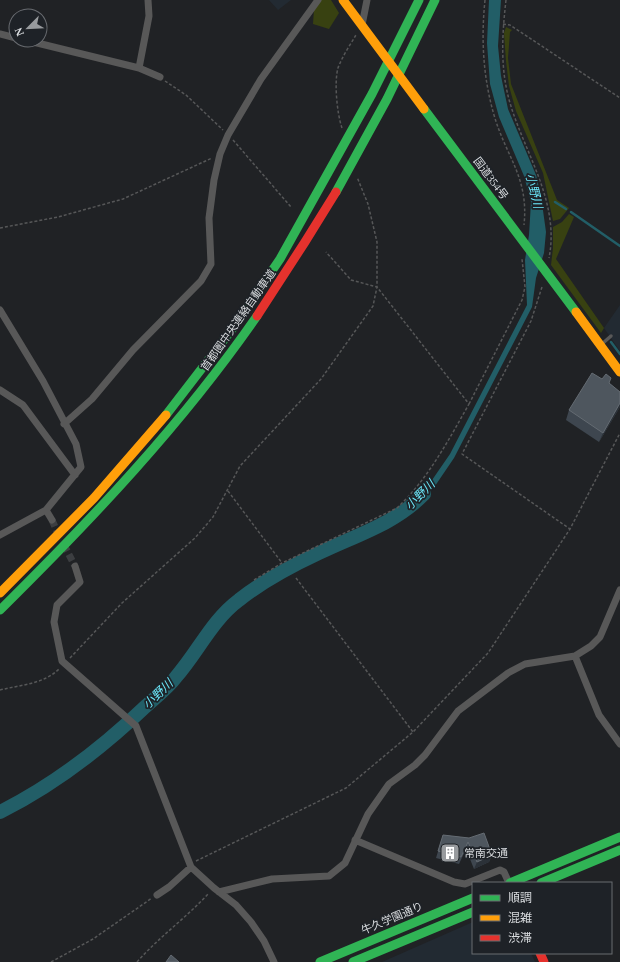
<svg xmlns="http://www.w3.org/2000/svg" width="620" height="962" viewBox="0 0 620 962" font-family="'Times New Roman','Noto Sans JP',serif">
<rect width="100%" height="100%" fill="#202225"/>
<path fill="#222a32" d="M 269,0 L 291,0 L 278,10 Z
M 620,305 L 620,351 L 604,328 Z
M 473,922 L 473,953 L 531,953 L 535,962 L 382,962 Z"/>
<path fill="#384111" d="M 320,0 L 331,0 L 339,13 L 329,29 L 313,24 L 314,9 Z
M 506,27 L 512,30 L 510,32 L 508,58 L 511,84 L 557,200 L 569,208 L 560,219 L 553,221 L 543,173 L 516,111 L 509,86 L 506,61 L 504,33 Z
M 569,214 L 574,217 L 556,259 L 604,328 L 601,333 L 551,265 L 553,248 L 553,227 L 562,222 Z"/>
<path fill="#225e67" d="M 489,0 L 501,0 L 498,46 L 501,76 L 508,109 L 536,175 L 541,196 L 546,232 L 544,253 L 536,278 L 532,307 L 454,458 L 435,486 L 413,510 L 410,504 L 430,483 L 450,454 L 527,305 L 525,260 L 529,235 L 531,202 L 524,176 L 499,117 L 490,84 L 487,43 Z"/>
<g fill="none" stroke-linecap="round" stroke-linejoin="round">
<path stroke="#225e67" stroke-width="2.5" d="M 555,202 L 566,209
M 571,212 L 620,246
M 611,342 L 620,354"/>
<path stroke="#225e67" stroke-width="14" d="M 0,812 C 54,785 102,748 146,706 C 156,697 168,688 176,677 C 198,652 212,620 239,600 C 263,581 291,566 319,553 C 356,535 395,524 424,494"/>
<path stroke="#3c3e41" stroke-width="7" stroke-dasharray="7 3.5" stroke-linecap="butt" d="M 52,520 L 59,536
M 64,545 L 75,566"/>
<path stroke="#565758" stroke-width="1.5" stroke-dasharray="3 2" stroke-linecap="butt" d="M 485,0 C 481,39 483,77 494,115 C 506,157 529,177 524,225
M 506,0 C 502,35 500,69 510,103 C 525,154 560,202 549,258
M 503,24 L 510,25 L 620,98
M 165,81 L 186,95 L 223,130
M 342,128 C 337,114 334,82 338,68 C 342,57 350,45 356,35
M 233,140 L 291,207
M 0,228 L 58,217 L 123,199 L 212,158
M 542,287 L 531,321 L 462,454 L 570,529
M 469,404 L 522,300 L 525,287 L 522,259
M 228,491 L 282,563
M 296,578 L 413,732
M 254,580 L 282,563 L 397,508 C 428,479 448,441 469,404 L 377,287 L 351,280 L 326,252
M 70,658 L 122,603 L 195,538 L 213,517 L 240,466 L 321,379 L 373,306 L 377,287 L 377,242 L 368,204 L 357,177
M 0,690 C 20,685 44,684 59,669
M 196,861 L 346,788 L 413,732 L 488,653 L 570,529 L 620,433
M 51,962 L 93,939 L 152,898
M 137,962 C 159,937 186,918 209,893"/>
<path stroke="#585858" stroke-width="3.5" d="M 603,343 L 611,336"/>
<path stroke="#585858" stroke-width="7" d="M 362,25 L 367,0
M 0,34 L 16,38
M 25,40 L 139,68 L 160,77
M 139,68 L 149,16 L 148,0
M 0,310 L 43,381 L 76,444 L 81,467 L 46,510 L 0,535
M 0,390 L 23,405 L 75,475
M 64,424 L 92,399 L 133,350 L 201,281 L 211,264 L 209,218 L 214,180 L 220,154 L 228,135 L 261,79 L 318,0
M 46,510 L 52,520
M 75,566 L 80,582 L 57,605 L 54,622 L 62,661 L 136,726 L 191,867 L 214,888 L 236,905 L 251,922 L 264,941 L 274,962
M 575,656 L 599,715 L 620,744
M 355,840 L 454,882 L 465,884 L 500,870 L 504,872 L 509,883
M 219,892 L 272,879 L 329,876 L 345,863 L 368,814 L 389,784 L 415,765 L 425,755 L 458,711 L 508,673 L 525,664 L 575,656 L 591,646 L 600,637 L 620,590
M 157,895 L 169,887 L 191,867"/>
<path stroke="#30b455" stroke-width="9" d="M 424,109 L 576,312
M 336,192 L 387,99 L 435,0
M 166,415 L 233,328 L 280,259 L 372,94 L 419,0
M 0,610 C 93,518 182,424 257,316
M 510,883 L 620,837
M 541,883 L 620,850
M 320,962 L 473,898
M 353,962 L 473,912"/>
<path stroke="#ff9f0a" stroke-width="9" d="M 343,0 L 424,109
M 576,312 L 620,372
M 0,593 L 94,498 L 166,415"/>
<path stroke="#e5322d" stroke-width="9" d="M 257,316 L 305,242 L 336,192
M 540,953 L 544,962"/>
</g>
<path fill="#3e464f" d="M 609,383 L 620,392 L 620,407 L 599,442 L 566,420 L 569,410 Z
M 443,835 L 469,838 L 492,855 L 489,862 L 474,869 L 466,849 L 459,864 L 436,858 Z"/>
<path fill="#2b3138" d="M 620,403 L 620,407 L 599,442 L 603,433 Z
M 492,855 L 489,862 L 474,869 L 477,862 Z"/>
<path fill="#4e565e" stroke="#646b72" d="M 592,373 L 602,379 L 606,374 L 611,378 L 609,383 L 620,392 L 620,403 L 603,433 L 569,410 Z
M 484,833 L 492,855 L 477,862 L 468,842 L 461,857 L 438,851 L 443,835 L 469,838 Z
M 171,955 L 179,962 L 166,962 Z"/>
<defs>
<symbol id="building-square" viewBox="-11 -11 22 22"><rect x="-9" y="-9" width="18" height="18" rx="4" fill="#989b9e" stroke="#1e2227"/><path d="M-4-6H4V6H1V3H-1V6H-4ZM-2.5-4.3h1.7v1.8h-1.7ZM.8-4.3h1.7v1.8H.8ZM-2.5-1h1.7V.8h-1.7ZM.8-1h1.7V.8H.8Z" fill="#fff"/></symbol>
</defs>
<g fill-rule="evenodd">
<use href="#building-square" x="439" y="842" width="22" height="22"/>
</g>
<g text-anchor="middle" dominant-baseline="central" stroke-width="3.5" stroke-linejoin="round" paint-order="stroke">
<g font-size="11" fill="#d9dcdf" stroke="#1e2227">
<text transform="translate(491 178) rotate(53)">国道354号</text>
<text transform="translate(238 320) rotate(-55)">首都圏中央連絡自動車道</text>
<text transform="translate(392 918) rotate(-23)">牛久学園通り</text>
</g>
<g font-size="11" fill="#d9dcdf" stroke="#1e2227" text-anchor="start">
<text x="464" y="853">常南交通</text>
</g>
<g font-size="12" font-style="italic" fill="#6be7f9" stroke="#1e2227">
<text transform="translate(534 191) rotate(76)">小野川</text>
<text transform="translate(420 495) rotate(-45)">小野川</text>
<text transform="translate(158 694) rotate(-44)">小野川</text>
</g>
</g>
<rect x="472" y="882" width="140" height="72" fill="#1e2227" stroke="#696c71"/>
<rect x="480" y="895" width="20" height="6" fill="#30b455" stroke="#696c71"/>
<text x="508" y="902" font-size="12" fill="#d9dcdf">順調</text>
<rect x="480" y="915" width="20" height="6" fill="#ff9f0a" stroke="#696c71"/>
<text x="508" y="922" font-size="12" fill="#d9dcdf">混雑</text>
<rect x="480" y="935" width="20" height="6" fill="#e5322d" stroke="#696c71"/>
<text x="508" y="942" font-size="12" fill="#d9dcdf">渋滞</text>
<g transform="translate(28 28) rotate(246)"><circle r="19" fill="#1e2227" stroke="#696c71"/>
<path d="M0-3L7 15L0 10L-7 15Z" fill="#989b9e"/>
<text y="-6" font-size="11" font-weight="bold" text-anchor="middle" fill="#d9dcdf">N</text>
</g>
</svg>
